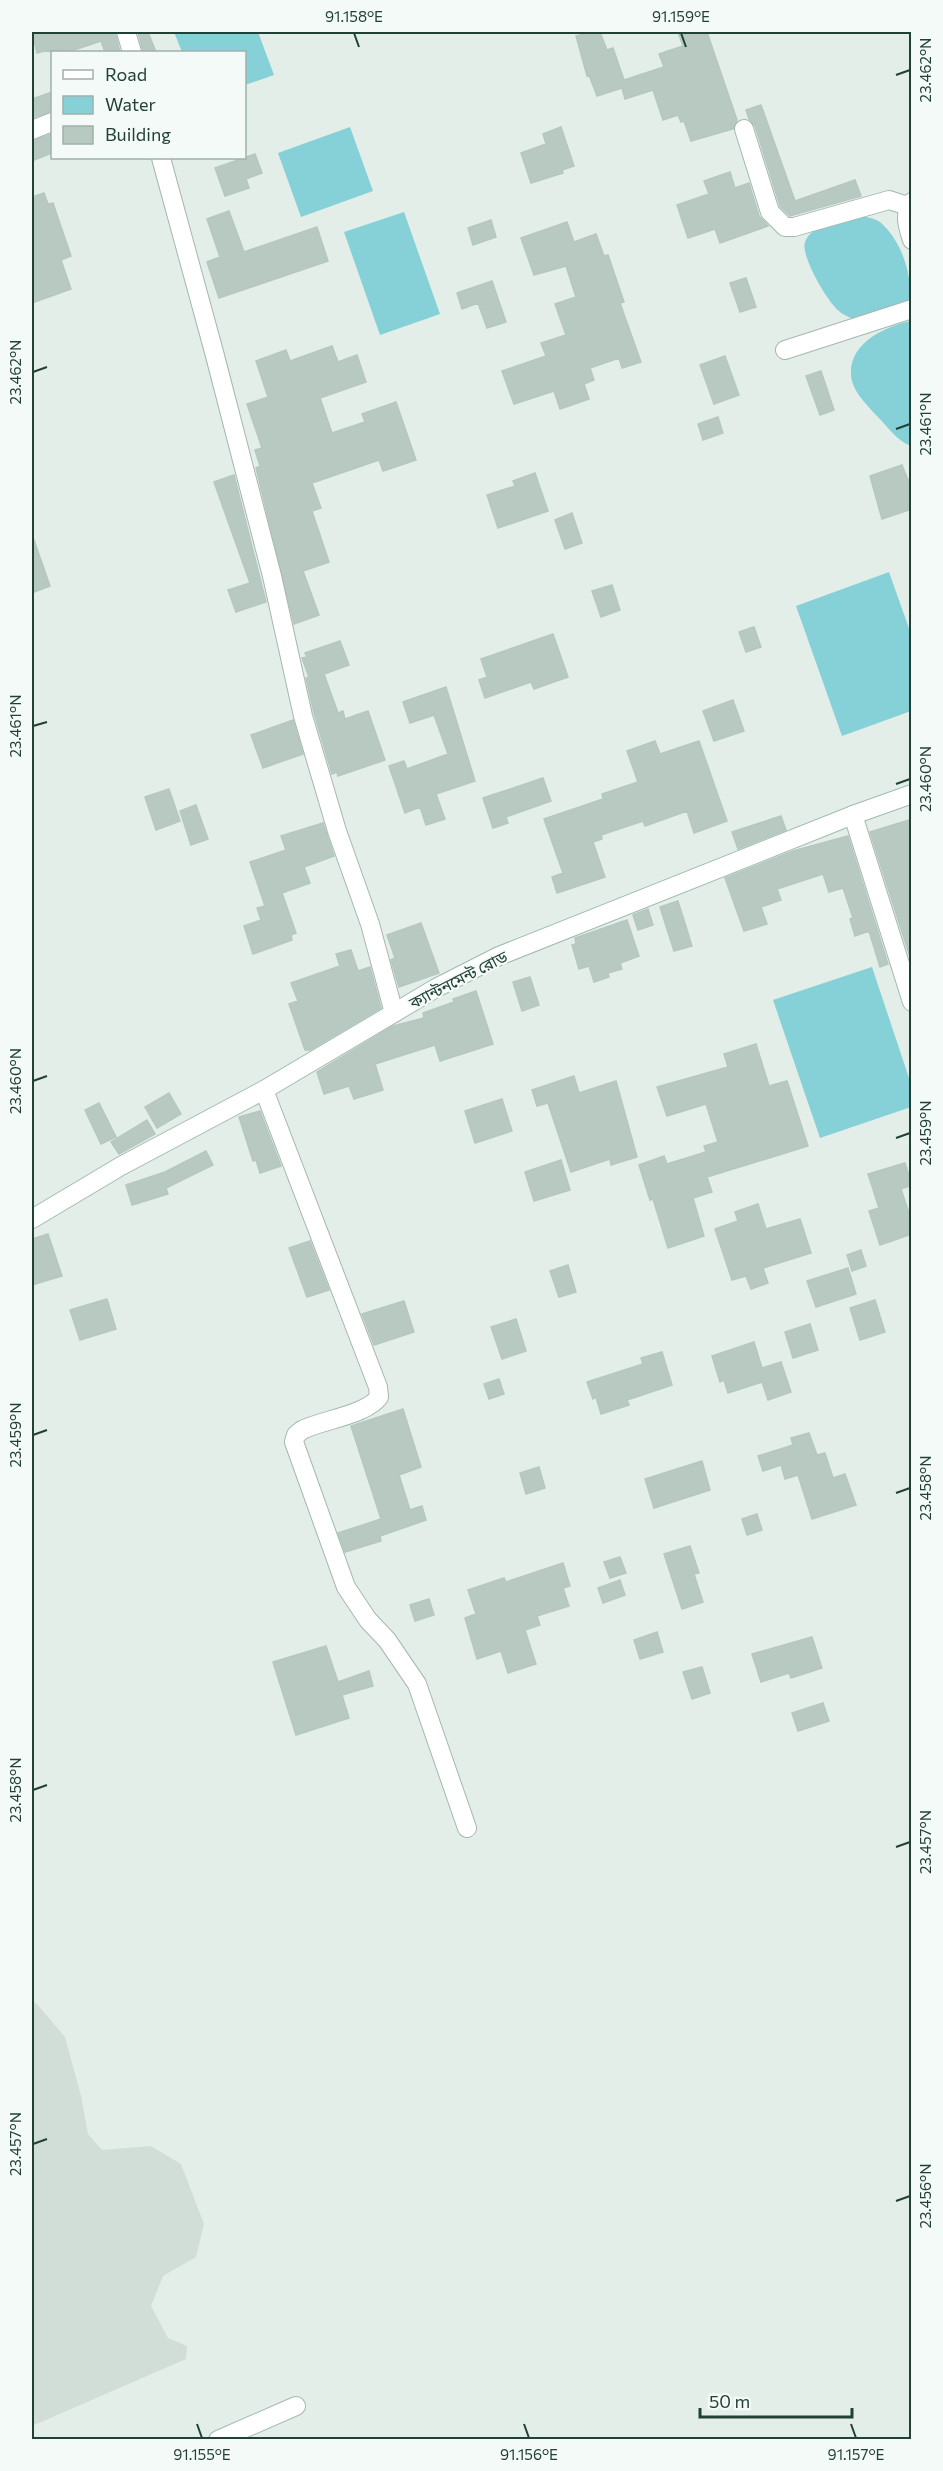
<svg xmlns="http://www.w3.org/2000/svg" width="943" height="2471" viewBox="0 0 943 2471" font-family="Commissioner,'Noto Sans Bengali',sans-serif">
<rect width="100%" height="100%" fill="#e3eee9"/>
<path fill="#d1ded7" d="M 36,2003 L 65,2037 L 81,2096 L 88,2134 L 102,2150 L 151,2146 L 181,2164 L 204,2224 L 196,2257 L 163,2276 L 151,2306 L 168,2338 L 187,2346 L 186,2359 L 32,2426 L 32,2004 Z"/>
<path fill="#86d0d8" d="M 174,32 L 258,32 L 274,75 L 245,85 L 244,52 L 182,52 Z
M 350,127 L 373,191 L 301,217 L 278,153 Z
M 404,212 L 440,314 L 380,335 L 344,232 Z
M 858,215 C 864,217 875,218 880,222 C 903,242 912,276 911,305 L 855,320 C 850,317 843,315 839,311 C 828,303 800,255 805,242 C 812,224 841,219 858,215 Z
M 911,321 L 912,321 L 911,446 C 897,441 888,427 877,416 C 867,405 851,390 851,374 C 849,343 886,326 911,321 Z
M 889,572 L 911,634 L 911,711 L 842,736 L 796,606 Z
M 872,967 L 911,1084 L 911,1107 L 820,1138 L 773,1000 Z"/>
<path fill="#b8c9c1" stroke="#b5c8bf" stroke-width="1.5" d="M 32,32 L 115,32 L 120,52 L 105,52 L 101,41 L 68,52 L 44,51 L 37,53 Z
M 138,32 L 148,32 L 156,52 L 143,52 Z
M 590,32 L 600,32 L 607,50 L 613,48 L 624,80 L 664,67 L 659,54 L 683,46 L 678,32 L 707,32 L 737,120 L 733,129 L 691,141 L 684,121 L 681,122 L 678,115 L 663,120 L 653,90 L 625,99 L 622,88 L 597,96 L 589,75 L 587,76 L 576,36 Z
M 52,92 L 52,111 L 32,118 L 32,99 Z
M 761,105 L 795,201 L 855,180 L 861,196 L 790,216 L 780,206 L 755,126 L 749,119 L 746,110 Z
M 561,127 L 574,166 L 562,170 L 563,173 L 531,183 L 521,153 L 546,144 L 543,134 Z
M 52,134 L 52,153 L 32,161 L 32,141 Z
M 255,154 L 262,173 L 246,179 L 249,188 L 225,196 L 215,168 Z
M 730,172 L 735,188 L 749,183 L 759,216 L 768,226 L 720,243 L 715,229 L 688,238 L 677,205 L 709,194 L 704,181 Z
M 44,193 L 48,204 L 53,203 L 71,256 L 61,260 L 71,289 L 32,303 L 32,197 Z
M 229,211 L 244,252 L 317,227 L 328,261 L 219,298 L 207,262 L 220,257 L 207,219 Z
M 491,220 L 496,237 L 473,245 L 468,228 Z
M 567,222 L 574,242 L 596,234 L 604,256 L 608,255 L 624,302 L 620,303 L 641,362 L 622,368 L 619,358 L 590,368 L 594,380 L 584,384 L 589,399 L 560,409 L 554,391 L 514,404 L 502,371 L 546,356 L 541,343 L 566,335 L 555,304 L 576,297 L 566,266 L 534,275 L 521,238 Z
M 746,278 L 756,307 L 740,312 L 730,283 Z
M 492,281 L 506,322 L 487,328 L 478,303 L 462,309 L 457,293 Z
M 332,346 L 338,362 L 357,355 L 366,382 L 320,398 L 332,433 L 365,422 L 362,414 L 396,402 L 416,460 L 383,471 L 379,460 L 312,483 L 321,508 L 312,511 L 329,562 L 303,571 L 319,615 L 294,624 L 256,468 L 260,466 L 255,450 L 262,448 L 247,404 L 268,397 L 256,361 L 286,350 L 290,361 Z
M 725,356 L 739,395 L 714,404 L 700,365 Z
M 821,371 L 834,410 L 820,415 L 806,376 Z
M 718,417 L 723,433 L 703,440 L 698,424 Z
M 902,465 L 908,480 L 912,479 L 912,509 L 882,519 L 870,476 Z
M 535,473 L 548,511 L 498,528 L 487,495 L 515,486 L 513,481 Z
M 234,475 L 266,602 L 236,612 L 228,590 L 250,583 L 214,482 Z
M 572,513 L 582,543 L 565,549 L 555,520 Z
M 34,540 L 50,586 L 32,593 L 32,541 Z
M 612,585 L 620,610 L 601,617 L 592,591 Z
M 754,627 L 761,647 L 746,652 L 739,632 Z
M 553,634 L 568,677 L 534,689 L 531,682 L 485,698 L 479,680 L 487,677 L 481,659 Z
M 340,641 L 349,665 L 324,674 L 338,713 L 343,711 L 345,719 L 368,711 L 385,760 L 338,776 L 337,772 L 332,774 L 329,764 L 314,713 L 306,678 L 309,677 L 302,658 L 307,657 L 305,653 Z
M 446,687 L 475,781 L 436,794 L 445,819 L 426,825 L 420,807 L 405,813 L 389,766 L 404,761 L 407,769 L 448,754 L 434,715 L 410,723 L 403,702 Z
M 733,700 L 744,731 L 714,741 L 703,711 Z
M 293,720 L 303,754 L 263,768 L 251,735 Z
M 655,741 L 660,754 L 699,741 L 727,821 L 694,833 L 687,811 L 645,826 L 643,821 L 601,835 L 602,839 L 593,842 L 605,877 L 557,893 L 552,877 L 563,873 L 544,819 L 603,799 L 602,794 L 638,782 L 627,751 Z
M 543,778 L 551,801 L 506,817 L 508,823 L 493,828 L 483,798 Z
M 169,789 L 180,821 L 156,830 L 145,797 Z
M 196,805 L 208,839 L 191,845 L 180,811 Z
M 781,816 L 786,830 L 738,849 L 732,832 Z
M 912,819 L 912,957 L 910,957 L 870,832 Z
M 323,823 L 334,856 L 304,867 L 310,883 L 282,893 L 296,933 L 291,935 L 292,940 L 253,954 L 244,926 L 261,920 L 257,908 L 265,906 L 250,862 L 286,850 L 281,836 Z
M 848,836 L 888,964 L 880,967 L 869,931 L 855,936 L 850,919 L 853,918 L 843,888 L 829,892 L 823,874 L 777,889 L 781,900 L 761,907 L 767,924 L 744,931 L 725,878 L 793,851 Z
M 678,901 L 692,946 L 674,951 L 660,907 Z
M 648,909 L 653,925 L 638,930 L 633,915 Z
M 627,920 L 639,956 L 620,963 L 622,969 L 608,973 L 609,977 L 594,982 L 589,966 L 579,969 L 572,945 L 576,944 L 575,938 Z
M 421,923 L 439,973 L 399,987 L 391,960 L 395,958 L 387,935 Z
M 351,950 L 358,971 L 370,967 L 381,1008 L 310,1050 L 305,1050 L 289,1004 L 298,1001 L 291,983 L 340,966 L 336,954 Z
M 530,977 L 539,1005 L 522,1011 L 513,982 Z
M 476,991 L 493,1044 L 440,1061 L 435,1045 L 375,1064 L 383,1090 L 354,1099 L 349,1086 L 324,1094 L 317,1072 L 393,1026 L 424,1018 L 423,1013 L 454,1002 L 453,999 Z
M 756,1044 L 769,1086 L 787,1081 L 808,1146 L 707,1177 L 712,1192 L 693,1198 L 704,1236 L 668,1248 L 653,1199 L 650,1200 L 639,1165 L 664,1156 L 667,1164 L 706,1152 L 704,1146 L 718,1142 L 706,1104 L 667,1116 L 657,1087 L 728,1067 L 724,1054 Z
M 574,1076 L 579,1093 L 616,1081 L 637,1157 L 611,1165 L 610,1159 L 571,1172 L 548,1103 L 537,1106 L 532,1090 Z
M 169,1093 L 181,1114 L 157,1128 L 145,1107 Z
M 502,1099 L 512,1131 L 475,1143 L 465,1111 Z
M 99,1103 L 116,1137 L 101,1144 L 85,1110 Z
M 260,1111 L 281,1166 L 260,1173 L 256,1160 L 253,1161 L 239,1117 Z
M 147,1120 L 155,1134 L 119,1154 L 111,1142 Z
M 206,1151 L 213,1165 L 166,1188 L 168,1194 L 132,1205 L 126,1185 L 165,1172 Z
M 561,1160 L 570,1190 L 534,1201 L 525,1172 Z
M 905,1163 L 912,1185 L 901,1189 L 912,1222 L 912,1234 L 880,1245 L 869,1211 L 879,1208 L 868,1174 Z
M 758,1204 L 766,1229 L 800,1219 L 811,1253 L 763,1268 L 768,1283 L 751,1289 L 746,1276 L 732,1280 L 715,1229 L 738,1221 L 735,1212 Z
M 48,1234 L 62,1276 L 32,1285 L 32,1239 Z
M 310,1241 L 329,1290 L 307,1297 L 289,1248 Z
M 861,1250 L 866,1266 L 852,1271 L 847,1255 Z
M 568,1265 L 576,1292 L 559,1297 L 550,1271 Z
M 848,1268 L 856,1294 L 816,1307 L 807,1281 Z
M 107,1299 L 116,1329 L 80,1340 L 70,1310 Z
M 875,1300 L 885,1332 L 860,1340 L 850,1308 Z
M 404,1301 L 414,1332 L 374,1345 L 362,1314 Z
M 516,1319 L 526,1351 L 502,1359 L 491,1327 Z
M 810,1324 L 818,1350 L 793,1358 L 785,1332 Z
M 754,1342 L 762,1368 L 781,1362 L 791,1392 L 768,1400 L 762,1382 L 728,1393 L 724,1380 L 720,1382 L 712,1356 Z
M 662,1352 L 672,1385 L 627,1400 L 629,1405 L 601,1414 L 596,1397 L 593,1399 L 587,1382 L 643,1364 L 641,1358 Z
M 499,1379 L 504,1394 L 489,1399 L 484,1384 Z
M 403,1409 L 421,1467 L 399,1475 L 410,1510 L 422,1506 L 426,1520 L 380,1536 L 381,1541 L 345,1552 L 338,1533 L 381,1519 L 351,1426 Z
M 809,1433 L 817,1455 L 825,1453 L 833,1478 L 845,1474 L 856,1505 L 812,1519 L 798,1475 L 785,1479 L 781,1465 L 763,1471 L 758,1456 L 793,1445 L 791,1438 Z
M 702,1461 L 710,1490 L 654,1508 L 645,1479 Z
M 539,1467 L 545,1488 L 526,1494 L 520,1473 Z
M 757,1514 L 762,1530 L 747,1535 L 742,1519 Z
M 690,1546 L 699,1573 L 694,1574 L 703,1602 L 682,1609 L 664,1554 Z
M 620,1557 L 626,1573 L 610,1578 L 604,1562 Z
M 563,1563 L 570,1586 L 563,1588 L 569,1606 L 537,1616 L 540,1625 L 525,1630 L 536,1664 L 508,1673 L 501,1651 L 477,1659 L 465,1618 L 476,1614 L 468,1590 L 504,1578 L 506,1582 Z
M 620,1580 L 625,1595 L 603,1603 L 598,1588 Z
M 429,1599 L 434,1615 L 415,1621 L 410,1605 Z
M 657,1632 L 663,1652 L 640,1659 L 634,1640 Z
M 812,1637 L 822,1668 L 791,1678 L 789,1673 L 761,1682 L 752,1654 Z
M 326,1646 L 338,1682 L 369,1671 L 373,1686 L 342,1695 L 349,1718 L 296,1735 L 273,1662 Z
M 702,1667 L 710,1693 L 692,1699 L 683,1672 Z
M 823,1703 L 829,1721 L 798,1731 L 792,1713 Z"/>
<g fill="none" stroke-linecap="round" stroke-linejoin="round">
<defs>
<path id="minor" d="M 126,32 L 132,52
M 744,129 L 770,212 L 785,227 L 794,227 L 889,200 L 908,206
M 32,130 L 52,122
M 161,158 L 214,352 L 272,576 L 303,716 L 337,831 L 370,924 L 394,1013
M 912,202 C 903,213 908,228 912,240
M 785,350 L 912,309
M 853,815 L 912,1002
M 264,1090 L 378,1387 L 379,1397 C 366,1415 322,1420 302,1430 L 296,1435 L 294,1442 L 346,1587 L 368,1620 L 387,1640 L 417,1684 L 467,1828
M 218,2440 L 296,2406"/>
<path id="secondary" d="M 32,1219 L 121,1166 L 264,1090 L 436,988 L 499,956 L 853,815 L 912,794"/>
</defs>
<use href="#minor" stroke="#a5b7b0" stroke-width="20"/>
<use href="#secondary" stroke="#a0bbb0" stroke-width="20"/>
<use href="#minor" stroke="#fff" stroke-width="18"/>
<use href="#secondary" stroke="#fff" stroke-width="18"/>
</g>
<path fill="none" stroke="#214137" stroke-width="2" d="M 354,33 L 359,47M 681,33 L 686,47M 896,75 L 910,70M 33,372 L 47,367M 896,429 L 910,424M 33,726 L 47,722M 896,784 L 910,779M 33,1081 L 47,1076M 896,1138 L 910,1133M 33,1435 L 47,1430M 896,1493 L 910,1488M 33,1790 L 47,1785M 896,1847 L 910,1842M 33,2144 L 47,2139M 896,2201 L 910,2196M 197,2424 L 202,2438M 524,2424 L 529,2438M 851,2424 L 856,2438"/>
<g text-anchor="middle" dominant-baseline="central" stroke-width="4.5" stroke-linejoin="round" paint-order="stroke">
<g font-size="16" fill="#214137" stroke="#f4faf7">
<text transform="translate(458 979) rotate(-27)">ক্যান্টনমেন্ট রোড</text>
</g>
</g>
<rect width="943" height="2471" fill="none" stroke="#f4faf7" stroke-width="66"/>
<rect x="51" y="51" width="195" height="108" fill="#f4faf7" stroke="#a0b0aa" stroke-width="1.5"/>
<rect x="63" y="70" width="30" height="9" fill="#ffffff" stroke="#a0b0aa" stroke-width="1.5"/>
<text x="105" y="81" font-size="18" fill="#214137">Road</text>
<rect x="63" y="96" width="30" height="18" fill="#86d0d8" stroke="#a0b0aa" stroke-width="1.5"/>
<text x="105" y="111" font-size="18" fill="#214137">Water</text>
<rect x="63" y="126" width="30" height="18" fill="#b8c9c1" stroke="#a0b0aa" stroke-width="1.5"/>
<text x="105" y="141" font-size="18" fill="#214137">Building</text>
<path d="M700 2408v9h152v-9" fill="none" stroke="#214137" stroke-width="3"/>
<text x="709" y="2408" font-size="18" fill="#214137" stroke="#f4faf7" stroke-width="4.5" paint-order="stroke">50 m</text>
<rect x="33" y="33" width="877" height="2405" fill="none" stroke="#214137" stroke-width="2"/>
<g font-size="15" text-anchor="middle" fill="#214137">
<text x="354" y="22">91.158°E</text>
<text x="681" y="22">91.159°E</text>
<text transform="translate(926 70) rotate(-90)" y="5">23.462°N</text>
<text transform="translate(16 372) rotate(-90)" y="5">23.462°N</text>
<text transform="translate(926 424) rotate(-90)" y="5">23.461°N</text>
<text transform="translate(16 726) rotate(-90)" y="5">23.461°N</text>
<text transform="translate(926 779) rotate(-90)" y="5">23.460°N</text>
<text transform="translate(16 1081) rotate(-90)" y="5">23.460°N</text>
<text transform="translate(926 1133) rotate(-90)" y="5">23.459°N</text>
<text transform="translate(16 1435) rotate(-90)" y="5">23.459°N</text>
<text transform="translate(926 1488) rotate(-90)" y="5">23.458°N</text>
<text transform="translate(16 1790) rotate(-90)" y="5">23.458°N</text>
<text transform="translate(926 1842) rotate(-90)" y="5">23.457°N</text>
<text transform="translate(16 2144) rotate(-90)" y="5">23.457°N</text>
<text transform="translate(926 2196) rotate(-90)" y="5">23.456°N</text>
<text x="202" y="2460">91.155°E</text>
<text x="529" y="2460">91.156°E</text>
<text x="856" y="2460">91.157°E</text>
</g>
</svg>
